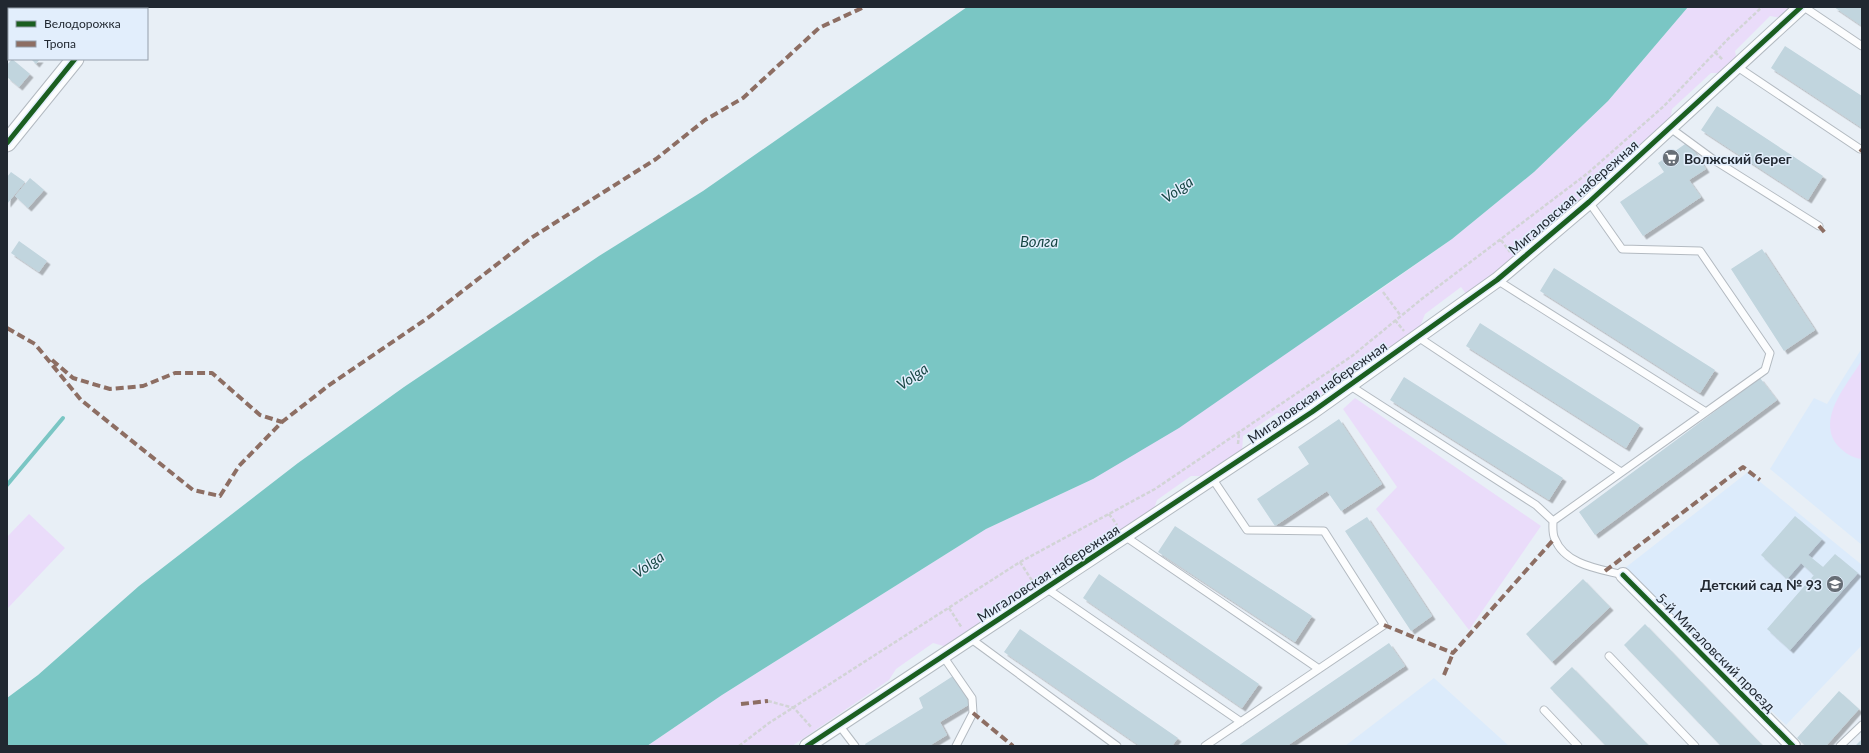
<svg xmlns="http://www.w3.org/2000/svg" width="1869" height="753" viewBox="0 0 1869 753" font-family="Lato,sans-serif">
<defs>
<filter id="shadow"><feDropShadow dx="3.5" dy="3.5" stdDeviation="0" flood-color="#0004"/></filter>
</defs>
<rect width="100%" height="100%" fill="#e8eff6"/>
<path fill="#dcebfb" d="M 1862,348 L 1862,545 L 1770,469 L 1814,398 L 1827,404 Z
M 1748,472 L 1862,565 L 1862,645 L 1786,725 L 1625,568 Z
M 1434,678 L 1509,746 L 1345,746 Z"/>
<path fill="#eadcfa" d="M 1688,7 L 1794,7 L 1782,18 L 1770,16 L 1735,51 L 1737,61 L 1723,73 L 1711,73 L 1672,109 L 1670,122 L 1584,198 L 1467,295 L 1461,287 L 1425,314 L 1419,329 L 1397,346 L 1385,347 L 1323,392 L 1318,402 L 1297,416 L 1277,413 L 1243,436 L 1242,453 L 1203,476 L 1191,476 L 1157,500 L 1153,512 L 1126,530 L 1113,532 L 1047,574 L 1046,582 L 947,647 L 933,643 L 896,669 L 889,680 L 792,746 L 647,746 L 722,695 L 986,529 L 1093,479 L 1364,301 L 1452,239 L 1534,172 L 1608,101 Z
M 1862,360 L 1862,459 C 1852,458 1845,453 1838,446 C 1815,419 1848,384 1862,360 Z
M 1355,398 L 1541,526 L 1469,630 L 1376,509 L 1397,487 L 1343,409 Z
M 29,514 L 65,548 L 7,609 L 7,537 Z"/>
<path fill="#7ac6c4" d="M 967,7 L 1688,7 L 1608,101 L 1534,172 L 1452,239 L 1179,428 L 1093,479 L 986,529 L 722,695 L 647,746 L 7,746 L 7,698 L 38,675 L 139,586 L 298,463 L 404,387 L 599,256 L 703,191 Z"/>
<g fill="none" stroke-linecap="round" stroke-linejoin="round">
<path stroke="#7ac6c4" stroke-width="4" d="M 7,485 L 63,418"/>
</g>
<path fill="#c1d5de" filter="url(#shadow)" d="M 45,7 L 63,7 L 65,9 L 43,9 Z
M 1834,7 L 1862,7 L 1862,26 Z
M 1785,46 L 1862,96 L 1862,128 L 1771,68 Z
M 12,59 L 30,74 L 19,87 L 7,77 L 7,65 Z
M 31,59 L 40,59 L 36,64 Z
M 1717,106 L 1823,176 L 1808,200 L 1701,130 Z
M 1688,142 L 1706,169 L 1689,180 L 1701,197 L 1643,236 L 1620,202 L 1664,172 L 1658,163 Z
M 11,172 L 25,182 L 7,204 L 7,177 Z
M 30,178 L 44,190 L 28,208 L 15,196 Z
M 19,241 L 47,261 L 39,272 L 11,253 Z
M 1762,249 L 1815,330 L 1784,351 L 1731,269 Z
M 1554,268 L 1715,370 L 1700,393 L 1540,291 Z
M 1480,323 L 1640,425 L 1626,448 L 1466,346 Z
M 1404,377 L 1563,478 L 1549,500 L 1390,400 Z
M 1760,378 L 1777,400 L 1595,535 L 1579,512 Z
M 1339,419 L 1382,484 L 1341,511 L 1327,491 L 1275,526 L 1257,499 L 1309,464 L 1298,447 Z
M 1795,516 L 1822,539 L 1808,555 L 1823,567 L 1835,554 L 1858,573 L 1790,650 L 1767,629 L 1814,575 L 1801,563 L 1787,579 L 1761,555 Z
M 1367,517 L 1432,616 L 1411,631 L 1345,531 Z
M 1175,526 L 1312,616 L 1295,642 L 1158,552 Z
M 1099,574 L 1259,684 L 1242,708 L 1083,598 Z
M 1583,579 L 1610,607 L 1552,662 L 1526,634 Z
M 1645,624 L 1763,746 L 1721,746 L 1624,645 Z
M 1020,629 L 1178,738 L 1172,746 L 1140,746 L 1004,652 Z
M 1389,643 L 1405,666 L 1287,746 L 1238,746 Z
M 1572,667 L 1649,746 L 1606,746 L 1550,688 Z
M 953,676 L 970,704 L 940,722 L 947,735 L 929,746 L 866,746 L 865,744 L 923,708 L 919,698 Z
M 1839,691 L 1859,709 L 1826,746 L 1806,746 L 1797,738 Z
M 1862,739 L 1862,746 L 1855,746 Z"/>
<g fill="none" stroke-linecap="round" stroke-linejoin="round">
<defs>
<path id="service" d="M 1804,7 L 1862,46
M 1736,66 L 1860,149
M 1669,127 L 1714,160 L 1819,226
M 1497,280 L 1706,412
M 1418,337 L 1621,472
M 1349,385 L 1536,505 L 1553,521 C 1553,526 1552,534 1555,539 C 1565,565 1600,569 1623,575
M 1553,521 L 1765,370 L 1770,353 L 1700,251 L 1622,249 L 1589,202
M 1126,537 L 1319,669
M 1046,588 L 1241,722
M 970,638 L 1117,746
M 943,656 L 972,698 L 973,713 L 956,746
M 1609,656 L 1695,746
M 1544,710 L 1578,746
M 839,725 L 855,746
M 1205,746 L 1384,625 L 1324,531 L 1247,530 L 1212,478
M 1840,746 L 1862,725"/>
<path id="minor" d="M 1623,575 L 1793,746
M 807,746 L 1312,412 L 1497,280 L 1589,202 L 1801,7"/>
<path id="tertiary" d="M 116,9 L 118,7
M 7,143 L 75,59"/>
</defs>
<use href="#service" stroke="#b3bac1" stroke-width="9"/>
<use href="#minor" stroke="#b3bac1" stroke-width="16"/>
<use href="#tertiary" stroke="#b3bac1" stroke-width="19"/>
<path stroke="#d2d4d6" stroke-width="2.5" stroke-dasharray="4 2" stroke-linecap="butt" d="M 1715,52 L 1723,60
M 1501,240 L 1510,252
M 1383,292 L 1401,316
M 1395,320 L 1404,331
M 1238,444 L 1239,433
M 1109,514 L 1117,525
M 1020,562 L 1033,582
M 949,608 L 962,628
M 768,701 L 794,708 L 812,728
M 739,746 L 769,723 L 1020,562 L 1155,489 L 1352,356 L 1423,298 L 1588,173 L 1664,106 L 1728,39 L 1762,7"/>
<use href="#service" stroke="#fcfdfe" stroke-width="7"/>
<use href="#minor" stroke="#fcfdfe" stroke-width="14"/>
<use href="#tertiary" stroke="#fcfdfe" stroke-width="17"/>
<path stroke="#8d6e63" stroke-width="4" stroke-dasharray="8 4" stroke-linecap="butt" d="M 1860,149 L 1862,151
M 1819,226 L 1826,234
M 7,328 L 35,344 L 81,400 L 193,490 L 220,496 L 239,466 L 282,422 L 328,386 L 429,317 L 531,238 L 656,159 L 705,120 L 743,98 L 819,28 L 864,7
M 52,360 L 73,378 L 110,389 L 143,386 L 175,373 L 212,373 L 260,415 L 282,422
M 1605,571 L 1743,467 L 1760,480
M 1384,625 L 1453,653 L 1554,539
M 1444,675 L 1453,653
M 741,704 L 768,701
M 973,713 L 1013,746"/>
<defs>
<path id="cycleway" d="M 7,143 L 75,59
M 1623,575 L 1793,746
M 807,746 L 1312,412 L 1497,280 L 1589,202 L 1801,7"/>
</defs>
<use href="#cycleway" stroke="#e2eefc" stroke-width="8"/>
<use href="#cycleway" stroke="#1b5e20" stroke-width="5"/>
</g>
<defs>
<symbol id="supermarket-disc" viewBox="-11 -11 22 22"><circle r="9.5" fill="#676e76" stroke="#e2eefc"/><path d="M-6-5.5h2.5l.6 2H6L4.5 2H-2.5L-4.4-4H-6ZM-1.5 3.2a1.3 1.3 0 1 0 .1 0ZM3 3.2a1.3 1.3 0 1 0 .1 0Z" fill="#fff"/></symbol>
<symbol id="school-disc" viewBox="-11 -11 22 22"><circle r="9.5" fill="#676e76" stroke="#e2eefc"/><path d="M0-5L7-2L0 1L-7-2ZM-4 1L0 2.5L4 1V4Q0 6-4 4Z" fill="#fff"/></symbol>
</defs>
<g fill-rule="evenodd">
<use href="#supermarket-disc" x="1661" y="148" width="20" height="20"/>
<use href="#school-disc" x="1825" y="574" width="20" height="20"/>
</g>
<g text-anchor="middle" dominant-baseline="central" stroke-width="3" stroke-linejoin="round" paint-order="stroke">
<g font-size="14" font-weight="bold" fill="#212831" stroke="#e2eefc" text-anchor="start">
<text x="1684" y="158">Волжский берег</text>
<text x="1822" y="584" text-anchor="end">Детский сад № 93</text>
</g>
<g font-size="14" fill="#212831" stroke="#e2eefc">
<text transform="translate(1573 197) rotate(-41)">Мигаловская набережная</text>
<text transform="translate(1317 392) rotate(-35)">Мигаловская набережная</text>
<text transform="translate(1048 573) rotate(-33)">Мигаловская набережная</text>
<text transform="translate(1716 652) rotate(45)">5-й Мигаловский проезд</text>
</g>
<g font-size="15" font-style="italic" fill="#184745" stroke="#e2eefc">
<text transform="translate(1177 189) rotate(-35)">Volga</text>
<text x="1039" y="241">Волга</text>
<text transform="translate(912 376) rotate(-35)">Volga</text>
<text transform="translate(648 564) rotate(-35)">Volga</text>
</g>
</g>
<rect width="1869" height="753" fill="none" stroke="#212831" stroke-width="16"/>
<rect x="8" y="8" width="140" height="52" fill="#e2eefc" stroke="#959fab"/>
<rect x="16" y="21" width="20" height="6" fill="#1b5e20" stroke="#959fab"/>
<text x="44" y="28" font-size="12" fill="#212831">Велодорожка</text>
<rect x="16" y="41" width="20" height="6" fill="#8d6e63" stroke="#959fab"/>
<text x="44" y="48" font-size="12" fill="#212831">Тропа</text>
</svg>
